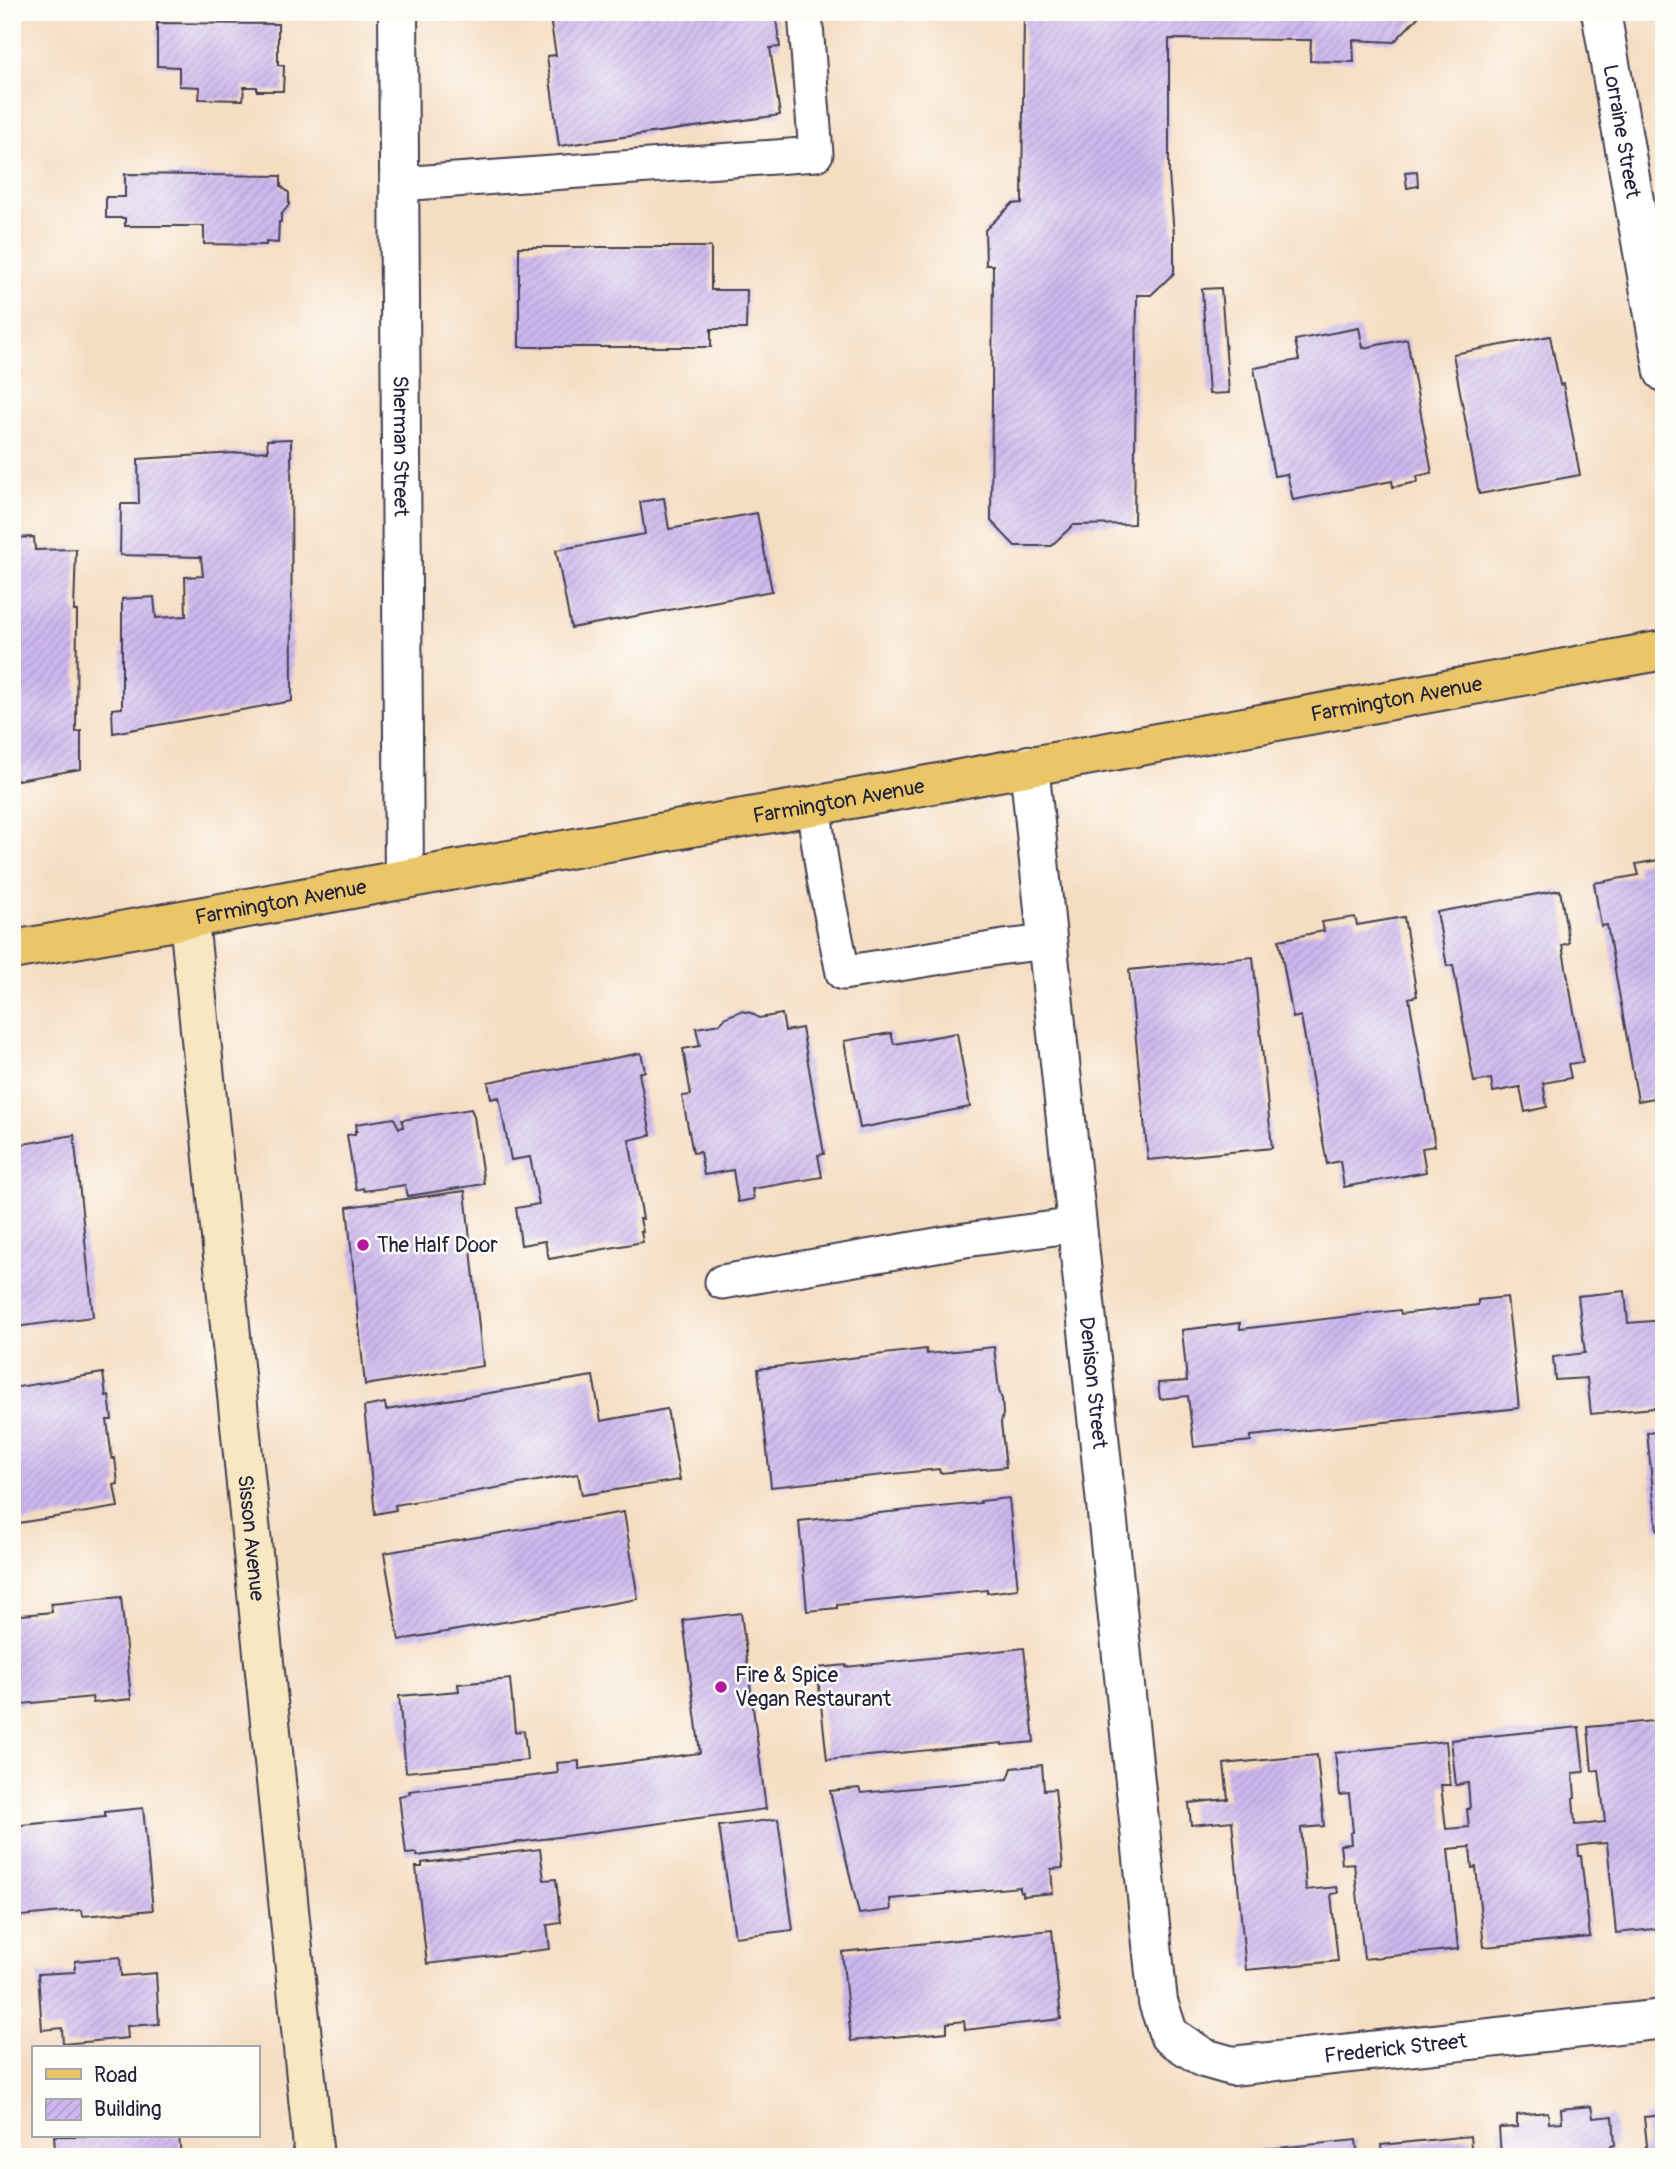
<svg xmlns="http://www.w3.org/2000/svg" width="1676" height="2169" viewBox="0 0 1676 2169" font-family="Pangolin,sans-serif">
<defs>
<pattern id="building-hatch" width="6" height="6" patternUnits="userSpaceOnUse" patternTransform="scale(1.75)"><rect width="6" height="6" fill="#cdb7ed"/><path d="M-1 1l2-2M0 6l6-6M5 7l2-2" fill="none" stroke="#b09dcc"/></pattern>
</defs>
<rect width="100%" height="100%" fill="#fdfcf7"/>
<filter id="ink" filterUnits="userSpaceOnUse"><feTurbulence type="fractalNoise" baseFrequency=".0143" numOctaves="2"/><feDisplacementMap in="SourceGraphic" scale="14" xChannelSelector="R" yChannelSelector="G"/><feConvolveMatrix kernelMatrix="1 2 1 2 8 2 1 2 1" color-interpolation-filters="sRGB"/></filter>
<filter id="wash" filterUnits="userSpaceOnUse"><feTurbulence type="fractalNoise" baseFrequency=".00686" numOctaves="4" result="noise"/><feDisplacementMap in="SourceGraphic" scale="28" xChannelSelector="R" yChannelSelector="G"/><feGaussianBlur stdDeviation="1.57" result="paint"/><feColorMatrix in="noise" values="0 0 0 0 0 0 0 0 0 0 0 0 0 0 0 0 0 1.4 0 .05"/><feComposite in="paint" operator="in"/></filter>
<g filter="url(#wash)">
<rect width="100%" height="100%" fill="#f5ddc2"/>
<g id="blocks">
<path fill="url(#building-hatch)" d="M 549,12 L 775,12 L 780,47 L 770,48 L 780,115 L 559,146 L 547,56 L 556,55 Z
M 1024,12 L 1419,12 L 1419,16 L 1394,42 L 1353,40 L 1354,62 L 1310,61 L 1311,40 L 1169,39 L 1169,174 L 1174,234 L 1174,273 L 1151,295 L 1137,295 L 1134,524 L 1073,525 L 1051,546 L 1015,546 L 991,521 L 993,265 L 986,265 L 985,230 L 1012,204 L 1022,203 Z
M 157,23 L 278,24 L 278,65 L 284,66 L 283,91 L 257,91 L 257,87 L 244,87 L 243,100 L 199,99 L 200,87 L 179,86 L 179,67 L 157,66 Z
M 1417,171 L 1418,186 L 1407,188 L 1405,172 Z
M 125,174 L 281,176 L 281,186 L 289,193 L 289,205 L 281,215 L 281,222 L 279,222 L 278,243 L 266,242 L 266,245 L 204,244 L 204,226 L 125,226 L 125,218 L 106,218 L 106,197 L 125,197 Z
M 519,247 L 711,247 L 711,290 L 747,290 L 746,329 L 711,329 L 711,347 L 519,347 Z
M 1221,288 L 1229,393 L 1209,394 L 1202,289 Z
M 1359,328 L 1363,348 L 1407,339 L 1432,473 L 1417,476 L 1418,482 L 1393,487 L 1392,481 L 1293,500 L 1287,474 L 1274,476 L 1254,368 L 1299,360 L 1295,340 Z
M 1550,336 L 1560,385 L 1563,384 L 1580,475 L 1479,494 L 1453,354 Z
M 291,439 L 292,701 L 113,733 L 112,709 L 122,708 L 122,599 L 154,597 L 156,618 L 186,616 L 185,577 L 203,576 L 201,557 L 120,555 L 121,504 L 139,504 L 138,459 L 268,451 L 267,440 Z
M 664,498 L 669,529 L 757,513 L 772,591 L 571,628 L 556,550 L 645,534 L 640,502 Z
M 34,537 L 35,550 L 76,549 L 74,611 L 77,611 L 76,732 L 81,731 L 81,769 L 12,781 L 12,538 Z
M 1664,859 L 1664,1120 L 1658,1121 L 1654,1098 L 1638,1101 L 1607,925 L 1601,926 L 1594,883 L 1639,875 L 1636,864 Z
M 1560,890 L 1569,943 L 1562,945 L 1583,1062 L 1568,1064 L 1571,1078 L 1543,1083 L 1547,1107 L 1525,1112 L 1520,1087 L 1493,1092 L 1491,1079 L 1474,1082 L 1453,965 L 1447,966 L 1437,912 Z
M 1355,917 L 1357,925 L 1404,917 L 1417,996 L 1409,998 L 1435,1146 L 1422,1148 L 1426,1172 L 1344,1187 L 1340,1161 L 1327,1164 L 1301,1016 L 1293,1018 L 1279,940 L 1324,931 L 1322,922 Z
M 1253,957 L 1272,1148 L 1148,1160 L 1129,970 Z
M 741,1011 L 751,1013 L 759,1018 L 782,1014 L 785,1031 L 802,1028 L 824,1154 L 818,1155 L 822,1177 L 752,1189 L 754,1199 L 738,1202 L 733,1170 L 704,1175 L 700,1152 L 693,1153 L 682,1096 L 691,1095 L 683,1049 L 700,1046 L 696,1028 L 720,1024 L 726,1017 Z
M 891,1033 L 894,1044 L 957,1033 L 970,1107 L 860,1128 L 844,1041 Z
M 641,1053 L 645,1071 L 639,1073 L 651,1135 L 629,1140 L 643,1219 L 640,1219 L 643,1232 L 641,1232 L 643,1242 L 549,1259 L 545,1241 L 521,1245 L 516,1208 L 539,1204 L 530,1157 L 511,1160 L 499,1097 L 491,1099 L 488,1082 Z
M 471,1109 L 474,1116 L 484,1184 L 408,1196 L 405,1185 L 364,1191 L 363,1188 L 356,1190 L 347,1135 L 355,1134 L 355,1131 L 357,1131 L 356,1124 L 394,1118 L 399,1128 L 403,1127 L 402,1120 Z
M 74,1135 L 93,1317 L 15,1327 L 12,1301 L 12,1146 Z
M 465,1191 L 483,1366 L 365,1385 L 347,1207 Z
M 1625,1291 L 1628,1323 L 1664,1320 L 1664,1407 L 1591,1414 L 1587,1378 L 1555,1380 L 1553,1357 L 1585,1353 L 1578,1296 Z
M 1507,1297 L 1519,1408 L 1251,1436 L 1251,1441 L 1194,1447 L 1188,1396 L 1160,1399 L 1158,1383 L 1187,1381 L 1182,1330 L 1240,1323 L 1240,1329 L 1400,1310 L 1401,1314 L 1478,1305 L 1478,1300 Z
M 994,1347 L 999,1391 L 1002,1399 L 1003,1414 L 1001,1423 L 1006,1467 L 940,1473 L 939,1469 L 771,1487 L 758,1369 L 926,1349 L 927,1354 Z
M 103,1373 L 106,1396 L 109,1395 L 112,1420 L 107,1420 L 112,1459 L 115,1458 L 118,1484 L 114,1485 L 118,1507 L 12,1524 L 12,1388 Z
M 593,1376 L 601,1421 L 667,1409 L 680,1480 L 582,1495 L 578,1474 L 395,1505 L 396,1510 L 375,1514 L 364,1407 L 385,1403 L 386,1410 Z
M 1664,1431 L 1664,1529 L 1657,1530 L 1647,1433 Z
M 1009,1498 L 1018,1589 L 987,1593 L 987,1590 L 837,1605 L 837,1608 L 807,1611 L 799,1521 L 981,1503 L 980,1501 Z
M 624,1512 L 638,1599 L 399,1640 L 384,1553 Z
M 121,1597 L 131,1699 L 93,1703 L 92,1697 L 12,1705 L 12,1616 L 52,1612 L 51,1604 Z
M 741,1613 L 766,1809 L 417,1856 L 417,1853 L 406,1854 L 399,1796 L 410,1794 L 409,1791 L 558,1773 L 557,1763 L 579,1761 L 579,1769 L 700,1753 L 683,1620 Z
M 1024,1648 L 1034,1742 L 1002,1745 L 1002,1743 L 827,1760 L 817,1668 L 846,1665 L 846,1667 Z
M 510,1679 L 515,1732 L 524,1731 L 527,1760 L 406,1772 L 399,1696 L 459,1691 L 458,1684 Z
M 1664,1720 L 1664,1928 L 1616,1933 L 1607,1843 L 1591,1844 L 1578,1846 L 1579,1856 L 1581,1856 L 1590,1937 L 1484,1947 L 1476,1867 L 1472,1868 L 1470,1847 L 1448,1849 L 1458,1949 L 1364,1959 L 1354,1863 L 1342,1864 L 1340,1845 L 1351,1844 L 1350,1833 L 1353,1832 L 1349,1794 L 1340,1795 L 1335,1753 L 1446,1741 L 1450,1785 L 1441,1785 L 1446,1829 L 1469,1827 L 1467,1809 L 1470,1809 L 1468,1783 L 1456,1785 L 1451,1740 L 1579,1727 L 1584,1772 L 1573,1773 L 1575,1797 L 1573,1798 L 1575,1825 L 1589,1824 L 1605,1822 L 1599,1770 L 1592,1771 L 1588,1727 Z
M 1317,1755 L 1324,1826 L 1301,1828 L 1306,1890 L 1337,1887 L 1338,1893 L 1331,1894 L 1338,1961 L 1246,1970 L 1232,1821 L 1191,1825 L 1189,1803 L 1228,1799 L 1224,1764 Z
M 1042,1765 L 1044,1790 L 1055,1789 L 1063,1868 L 1051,1869 L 1053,1893 L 1023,1896 L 1023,1892 L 1020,1892 L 1020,1887 L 890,1899 L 891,1910 L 859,1914 L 830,1791 L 859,1788 L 861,1793 L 1008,1779 L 1012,1768 Z
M 143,1808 L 153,1910 L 83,1916 L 82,1910 L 12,1917 L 12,1826 L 105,1817 L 105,1812 Z
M 778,1819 L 793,1930 L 735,1937 L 719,1826 Z
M 540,1849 L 544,1880 L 556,1879 L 561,1923 L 547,1925 L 550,1949 L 427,1964 L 416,1867 L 422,1867 L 422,1863 Z
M 1052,1930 L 1061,2019 L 965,2030 L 964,2021 L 947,2023 L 947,2032 L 851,2041 L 842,1952 Z
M 120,1957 L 121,1976 L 156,1973 L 159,2024 L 127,2026 L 128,2038 L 63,2044 L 62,2028 L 42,2030 L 38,1974 L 75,1972 L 75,1961 Z
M 1591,2106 L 1593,2118 L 1613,2116 L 1615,2145 L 1611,2146 L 1612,2157 L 1501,2156 L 1499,2128 L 1517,2127 L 1517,2115 L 1548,2112 L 1549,2123 L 1562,2122 L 1561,2109 Z
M 1664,2115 L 1664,2157 L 1640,2157 L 1640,2154 L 1647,2145 L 1644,2117 Z
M 54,2136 L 179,2136 L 181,2157 L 48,2157 L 47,2150 L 55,2149 Z
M 1470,2136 L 1472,2157 L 1382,2157 L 1381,2145 Z
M 1356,2140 L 1358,2156 L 1350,2157 L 1226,2157 L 1226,2153 Z"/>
</g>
</g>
<g filter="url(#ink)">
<use href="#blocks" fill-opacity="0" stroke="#423e4f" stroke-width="2"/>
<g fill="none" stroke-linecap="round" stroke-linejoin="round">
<defs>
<path id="service" d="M 399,184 L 816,154 L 805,12
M 813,806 L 824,879 L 843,973 L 1004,947 L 1048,942
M 722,1282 L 965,1240 L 1077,1225"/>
<g id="minor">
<path id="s1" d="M 1601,12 L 1664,372"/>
<path id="s2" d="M 1029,765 L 1158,2002 L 1169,2035 L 1204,2058 L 1232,2066 L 1664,2019"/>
</g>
<g id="tertiary">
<path id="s3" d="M 398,12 L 404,879"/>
</g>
<g id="secondary">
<path id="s4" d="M 189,920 L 314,2157"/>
</g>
<g id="primary">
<path id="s5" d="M 12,950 C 280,904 546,851 813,806 L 1664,650"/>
</g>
</defs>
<use href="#service" stroke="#423e4f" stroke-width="37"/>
<use href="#minor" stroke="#423e4f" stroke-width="42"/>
<use href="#tertiary" stroke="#423e4f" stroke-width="42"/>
<use href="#secondary" stroke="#423e4f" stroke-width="42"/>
<use href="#primary" stroke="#423e4f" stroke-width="42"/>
<use href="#service" stroke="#fff" stroke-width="33"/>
<use href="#minor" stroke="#fff" stroke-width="38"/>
<use href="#tertiary" stroke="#fff" stroke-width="38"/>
<use href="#secondary" stroke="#f7e8c3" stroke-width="38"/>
<use href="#primary" stroke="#ebc669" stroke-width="38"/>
</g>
</g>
<g fill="#b5179e" stroke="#fdfcf7" stroke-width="2.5">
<circle cx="363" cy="1245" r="7"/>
<circle cx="721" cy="1687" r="7"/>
</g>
<g text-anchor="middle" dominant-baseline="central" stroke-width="5" stroke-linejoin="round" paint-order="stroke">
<g font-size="21" fill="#22223b" stroke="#fdfcf7">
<text stroke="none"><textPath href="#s1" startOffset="121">Lorraine Street</textPath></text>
<text stroke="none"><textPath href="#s3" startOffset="434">Sherman Street</textPath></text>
<text stroke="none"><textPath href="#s5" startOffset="1407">Farmington Avenue</textPath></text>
<text stroke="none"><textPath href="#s5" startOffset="840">Farmington Avenue</textPath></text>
<text stroke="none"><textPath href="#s5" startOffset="273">Farmington Avenue</textPath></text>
<text stroke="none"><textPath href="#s2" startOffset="621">Denison Street</textPath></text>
<text stroke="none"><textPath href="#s4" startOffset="621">Sisson Avenue</textPath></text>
<text stroke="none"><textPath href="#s2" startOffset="1514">Frederick Street</textPath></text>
</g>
<g font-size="21" fill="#22223b" stroke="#fdfcf7" text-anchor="start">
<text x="377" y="1245">The Half Door</text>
<text x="735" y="1675">Fire &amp; Spice<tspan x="735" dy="24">Vegan Restaurant</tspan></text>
</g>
</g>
<rect width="1676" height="2169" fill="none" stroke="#fdfcf7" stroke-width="42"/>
<rect x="32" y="2046" width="228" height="91" fill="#fdfcf7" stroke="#a5a5ac" stroke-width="2"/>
<rect x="46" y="2069" width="35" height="10" fill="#ebc669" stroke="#a5a5ac" stroke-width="2"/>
<text x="94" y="2082" font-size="21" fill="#22223b">Road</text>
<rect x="46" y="2099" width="35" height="21" fill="url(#building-hatch)" stroke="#a5a5ac" stroke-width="2"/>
<text x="94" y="2116" font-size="21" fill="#22223b">Building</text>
</svg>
